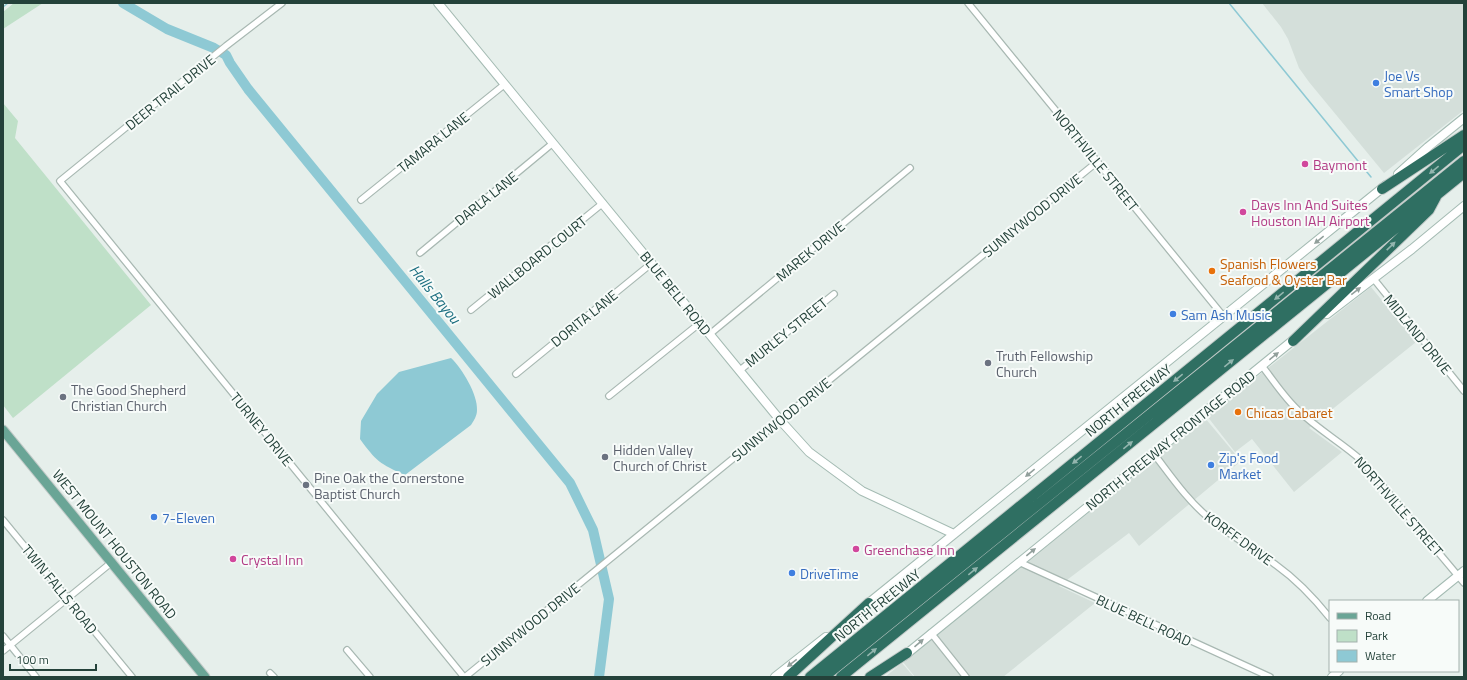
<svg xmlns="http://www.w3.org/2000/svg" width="1467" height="680" viewBox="0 0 1467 680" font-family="'Titillium Web',sans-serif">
<rect width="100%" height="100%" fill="#e6efeb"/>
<path fill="#d4dfda" d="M 1262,3 L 1464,3 L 1464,110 L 1384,173 L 1309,82 L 1299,68 L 1288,39 L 1281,27 Z
M 1371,287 L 1416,342 L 1309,428 L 1342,452 L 1294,492 L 1252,439 L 1235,452 L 1207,416 Z
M 1205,418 L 1241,461 L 1139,546 L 1129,533 L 1059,586 L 1095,603 L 1003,677 L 915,677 L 903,662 Z
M 902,663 L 914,677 L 885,677 Z"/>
<path fill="#bfe0c8" d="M 14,3 L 43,3 L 3,29 L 3,12 Z
M 3,103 L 18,121 L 15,138 L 151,305 L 13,418 L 3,405 Z"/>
<path fill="#8ec9d4" d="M 451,358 C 462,368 478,395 477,410 C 477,416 474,420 471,425 L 405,475 C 380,464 376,461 360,439 L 361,421 L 377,394 L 399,372 Z"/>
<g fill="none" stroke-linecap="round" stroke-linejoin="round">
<path stroke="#8ec9d4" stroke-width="1.5" d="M 1229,3 L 1371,177
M 3,7 L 8,3"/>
<path stroke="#8ec9d4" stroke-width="10" d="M 123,3 L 167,29 L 214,48 L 226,55 L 230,63 L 248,89 L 570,483 L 593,530 L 609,599 L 599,677"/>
<defs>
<path id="street" d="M 282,3 L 226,46 L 60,181 L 464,677
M 968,3 L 1224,317
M 361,200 L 505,84
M 420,253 L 553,143
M 1373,278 L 1464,391
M 471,310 L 603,203
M 710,334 L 910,168
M 1262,366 C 1274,381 1285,399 1300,412 C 1319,430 1342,443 1361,460 L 1464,583
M 739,371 L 834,294
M 516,374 L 652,263
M 609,396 L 700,323
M 1154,454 C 1171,476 1187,500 1209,518 C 1230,536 1254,548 1276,565 C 1297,580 1314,598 1330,618
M 3,520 L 132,677
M 1019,562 L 1270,677
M 931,633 L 966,677
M 3,636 L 36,677
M 347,650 L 370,677
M 3,651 L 112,562
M 270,673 L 274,677
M 465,677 L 1097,162"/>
<path id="secondary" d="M 438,3 L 780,420 L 809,452 L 862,491 L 954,534
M 1398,174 L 1428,147 L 1464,118
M 1327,314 L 1412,249 L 1464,206
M 1427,601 L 1464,571
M 865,606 L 1386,185
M 904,656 L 1297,337
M 775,677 L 826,637
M 1332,677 L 1339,671"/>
<path id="primary" d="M 3,430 L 205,677"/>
<path id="highway" d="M 1382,189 L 1464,135
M 1293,341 L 1429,210 L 1436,197
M 788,677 L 869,603
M 810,677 L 1464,145
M 824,677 L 1464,161
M 841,677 L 1464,173
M 870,677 L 907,653"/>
</defs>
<use href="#street" stroke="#a8b8b2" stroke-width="8"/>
<use href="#secondary" stroke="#a4bbb3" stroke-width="10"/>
<use href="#primary" stroke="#c2cac8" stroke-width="11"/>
<use href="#highway" stroke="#c2cac8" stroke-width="12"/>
<use href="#street" stroke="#fff" stroke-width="5.5"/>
<use href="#secondary" stroke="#fff" stroke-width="8"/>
<use href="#primary" stroke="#6aa596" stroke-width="9"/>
<use href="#highway" stroke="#2f6f62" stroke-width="10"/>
</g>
<defs><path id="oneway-solid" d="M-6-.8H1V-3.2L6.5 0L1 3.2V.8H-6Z"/></defs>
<g fill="#93b5ae">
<use href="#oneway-solid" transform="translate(1434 170) rotate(141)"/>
<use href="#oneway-solid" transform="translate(1391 246) rotate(-44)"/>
<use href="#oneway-solid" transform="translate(1279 296) rotate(141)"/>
<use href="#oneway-solid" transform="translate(1229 363) rotate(-39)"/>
<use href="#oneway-solid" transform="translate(1178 378) rotate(141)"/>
<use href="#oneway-solid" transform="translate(1128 445) rotate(-39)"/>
<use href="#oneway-solid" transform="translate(1077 460) rotate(141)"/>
<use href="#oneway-solid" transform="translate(973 571) rotate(-39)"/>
<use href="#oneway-solid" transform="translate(872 652) rotate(-39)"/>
</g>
<g fill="#92a09c">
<use href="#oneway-solid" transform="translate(1319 240) rotate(141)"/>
<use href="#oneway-solid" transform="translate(1356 291) rotate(-38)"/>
<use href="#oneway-solid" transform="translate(1274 356) rotate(-39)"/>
<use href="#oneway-solid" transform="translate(1030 473) rotate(141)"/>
<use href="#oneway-solid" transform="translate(1031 552) rotate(-39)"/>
<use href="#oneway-solid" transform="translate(919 643) rotate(-41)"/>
<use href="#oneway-solid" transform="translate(792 663) rotate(142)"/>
</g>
<g fill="#3f7fe0" stroke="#f7fbf9" stroke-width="1.5">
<circle cx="1376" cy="83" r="4"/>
<circle cx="1173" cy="314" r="4"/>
<circle cx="1211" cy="465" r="4"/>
<circle cx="154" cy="517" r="4"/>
<circle cx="792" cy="573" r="4"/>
</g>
<g fill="#d1479c" stroke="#f7fbf9" stroke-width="1.5">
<circle cx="1305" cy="164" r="4"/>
<circle cx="1243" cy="212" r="4"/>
<circle cx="856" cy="549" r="4"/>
<circle cx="233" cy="559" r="4"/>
</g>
<g fill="#e8710a" stroke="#f7fbf9" stroke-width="1.5">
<circle cx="1212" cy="271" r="4"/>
<circle cx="1238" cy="412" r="4"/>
</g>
<g fill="#6b7280" stroke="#f7fbf9" stroke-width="1.5">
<circle cx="988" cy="363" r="4"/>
<circle cx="63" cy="397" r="4"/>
<circle cx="605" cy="457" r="4"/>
<circle cx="306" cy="485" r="4"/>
</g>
<g text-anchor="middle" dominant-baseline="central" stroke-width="4" stroke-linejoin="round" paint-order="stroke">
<g font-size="14" fill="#366cbe" stroke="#f7fbf9" text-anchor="start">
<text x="1384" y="75">Joe Vs<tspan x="1384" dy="16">Smart Shop</tspan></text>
<text x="1181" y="314">Sam Ash Music</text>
<text x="1219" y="457">Zip's Food<tspan x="1219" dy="16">Market</tspan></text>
<text x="162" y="517">7-Eleven</text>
<text x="800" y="573">DriveTime</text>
</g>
<g font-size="14" fill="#24423a" stroke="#f7fbf9">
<text transform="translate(170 92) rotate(-39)">DEER TRAIL DRIVE</text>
<text transform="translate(433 142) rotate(-39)">TAMARA LANE</text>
<text transform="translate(1096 160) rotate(51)">NORTHVILLE STREET</text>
<text transform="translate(486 198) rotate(-39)">DARLA LANE</text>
<text transform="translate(1032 215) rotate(-39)">SUNNYWOOD DRIVE</text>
<text transform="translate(810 251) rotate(-40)">MAREK DRIVE</text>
<text transform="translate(537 257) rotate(-39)">WALLBOARD COURT</text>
<text transform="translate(676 293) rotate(51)">BLUE BELL ROAD</text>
<text transform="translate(584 318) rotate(-39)">DORITA LANE</text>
<text transform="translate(786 332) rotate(-39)">MURLEY STREET</text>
<text transform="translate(1418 334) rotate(51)">MIDLAND DRIVE</text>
<text transform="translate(1128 400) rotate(-39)">NORTH FREEWAY</text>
<text transform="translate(781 419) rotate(-39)">SUNNYWOOD DRIVE</text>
<text transform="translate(262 429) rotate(51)">TURNEY DRIVE</text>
<text transform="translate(1170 440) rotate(-39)">NORTH FREEWAY FRONTAGE ROAD</text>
<text transform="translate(1399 506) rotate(49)">NORTHVILLE STREET</text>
<text transform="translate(1239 538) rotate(36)">KORFF DRIVE</text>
<text transform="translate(115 544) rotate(51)">WEST MOUNT HOUSTON ROAD</text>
<text transform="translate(60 589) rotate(51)">TWIN FALLS ROAD</text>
<text transform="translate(877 605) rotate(-39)">NORTH FREEWAY</text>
<text transform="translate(1144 620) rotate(25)">BLUE BELL ROAD</text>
<text transform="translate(530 624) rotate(-39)">SUNNYWOOD DRIVE</text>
</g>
<g font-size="14" fill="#b23c85" stroke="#f7fbf9" text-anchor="start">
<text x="1313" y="164">Baymont</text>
<text x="1251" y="204">Days Inn And Suites<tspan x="1251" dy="16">Houston IAH Airport</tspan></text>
<text x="864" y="549">Greenchase Inn</text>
<text x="241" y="559">Crystal Inn</text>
</g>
<g font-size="14" fill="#c56008" stroke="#f7fbf9" text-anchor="start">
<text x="1220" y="263">Spanish Flowers<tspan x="1220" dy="16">Seafood &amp; Oyster Bar</tspan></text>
<text x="1246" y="412">Chicas Cabaret</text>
</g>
<g font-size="14" fill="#5b616d" stroke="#f7fbf9" text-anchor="start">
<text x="996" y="355">Truth Fellowship<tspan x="996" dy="16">Church</tspan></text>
<text x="71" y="389">The Good Shepherd<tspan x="71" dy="16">Christian Church</tspan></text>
<text x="613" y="449">Hidden Valley<tspan x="613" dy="16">Church of Christ</tspan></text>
<text x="314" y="477">Pine Oak the Cornerstone<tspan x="314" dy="16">Baptist Church</tspan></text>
</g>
<g font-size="15" font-style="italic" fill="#1c6f80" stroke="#f7fbf9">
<text transform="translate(435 294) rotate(51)">Halls Bayou</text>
</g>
</g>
<rect width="1467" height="680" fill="none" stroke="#24423a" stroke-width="8"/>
<rect x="1329" y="600" width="130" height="72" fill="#f7fbf9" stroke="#a3b1ad"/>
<rect x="1337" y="613" width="20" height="6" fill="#6aa596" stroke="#a3b1ad"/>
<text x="1365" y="620" font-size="12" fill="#24423a">Road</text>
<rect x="1337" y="630" width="20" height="12" fill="#bfe0c8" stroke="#a3b1ad"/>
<text x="1365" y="640" font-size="12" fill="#24423a">Park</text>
<rect x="1337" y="650" width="20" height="12" fill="#8ec9d4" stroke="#a3b1ad"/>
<text x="1365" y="660" font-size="12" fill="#24423a">Water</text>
<path d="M10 664v6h86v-6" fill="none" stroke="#24423a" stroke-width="2"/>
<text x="16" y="664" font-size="12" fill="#24423a" stroke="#f7fbf9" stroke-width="3" paint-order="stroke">100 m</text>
</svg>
